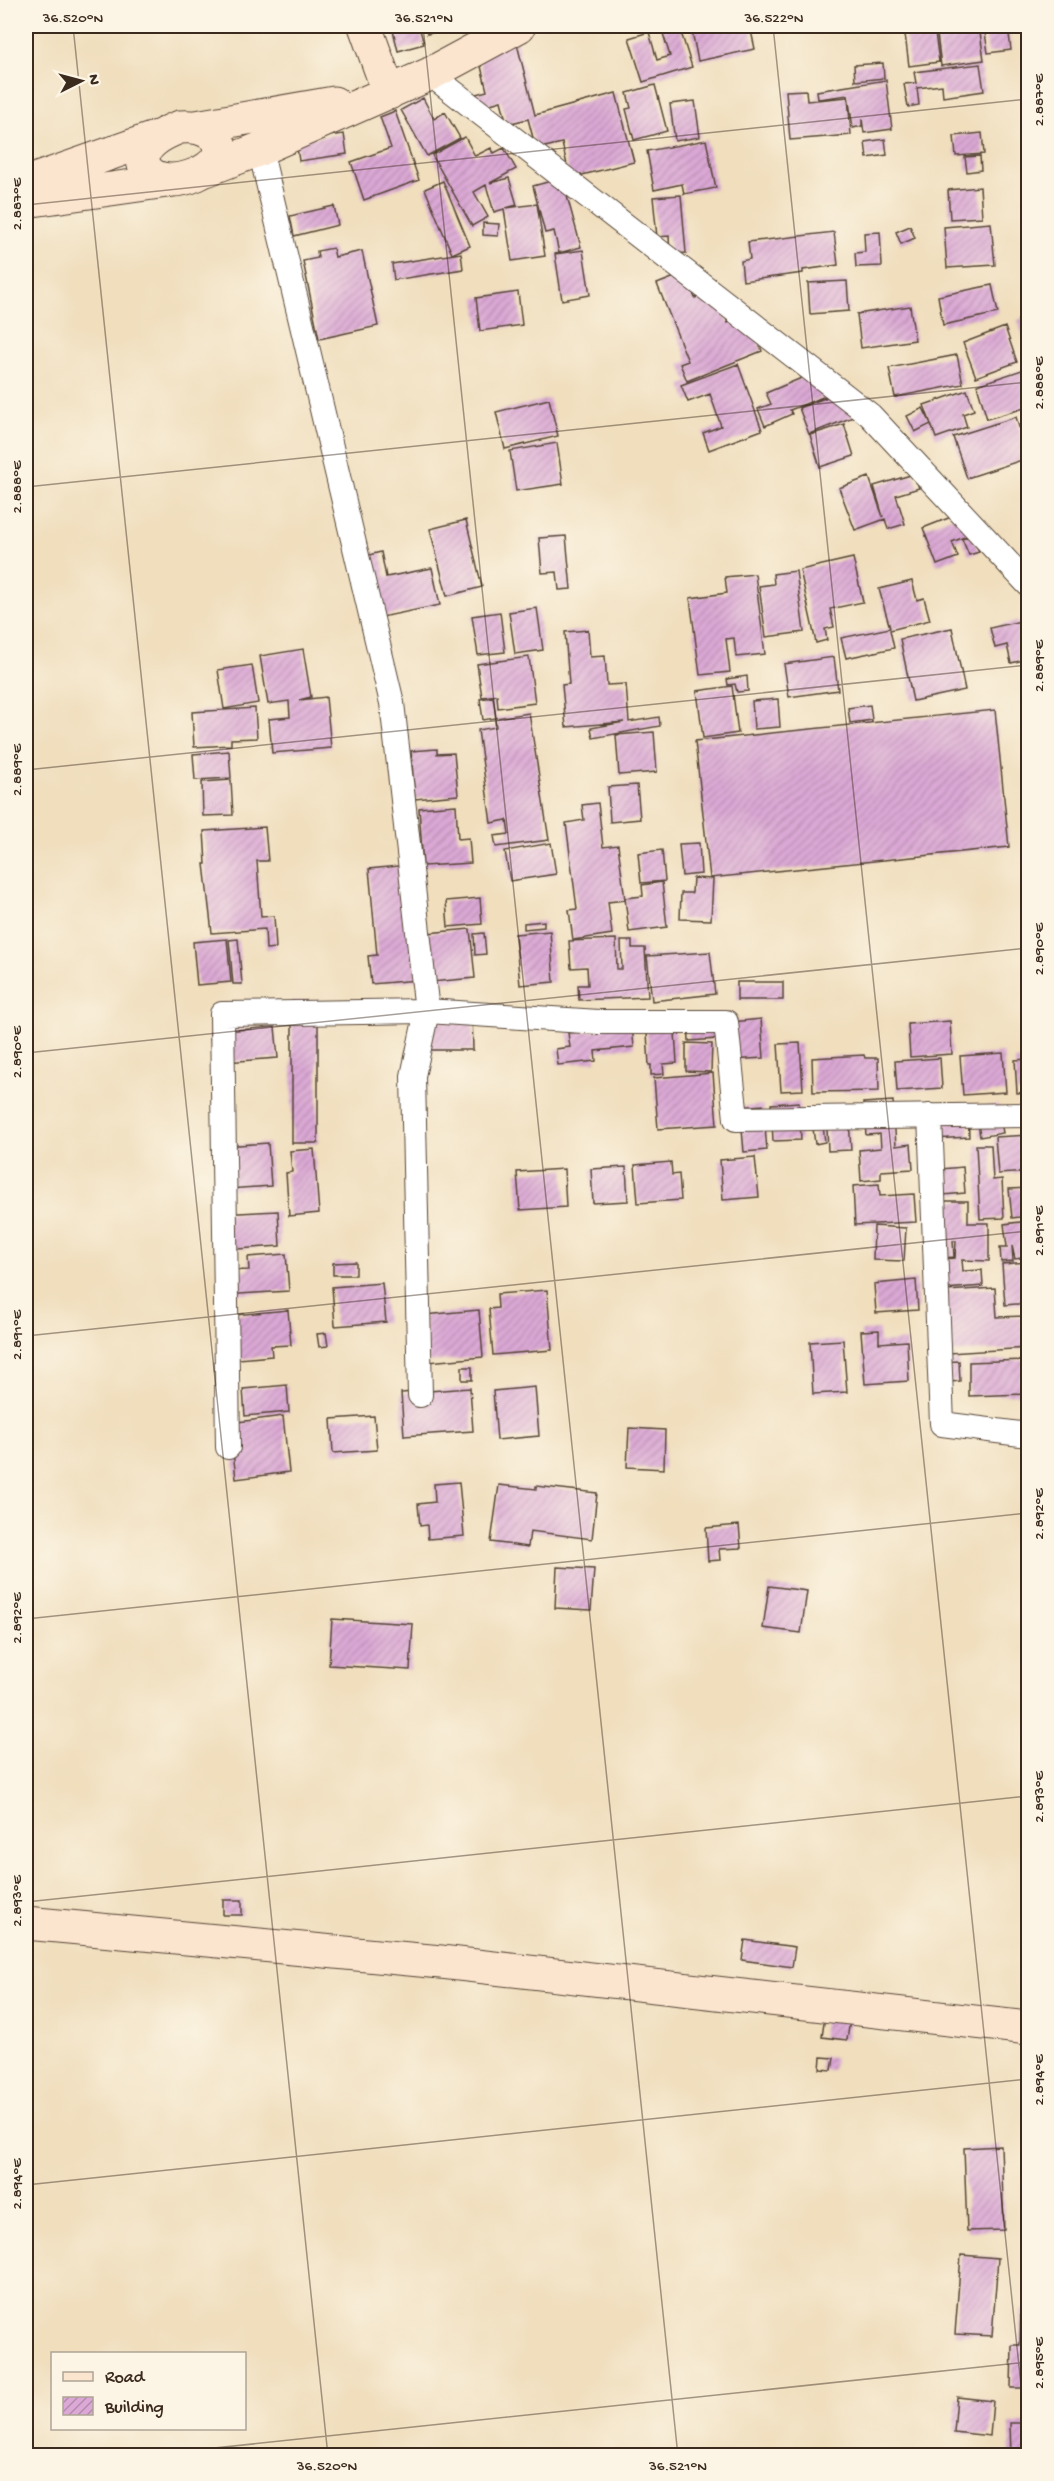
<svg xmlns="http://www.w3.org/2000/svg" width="1054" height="2481" viewBox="0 0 1054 2481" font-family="'Gochi Hand',sans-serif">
<defs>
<pattern id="building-hatch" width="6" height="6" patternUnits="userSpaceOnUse" patternTransform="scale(1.5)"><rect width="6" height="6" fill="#dca9d6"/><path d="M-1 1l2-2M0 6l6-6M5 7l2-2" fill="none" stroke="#b48aad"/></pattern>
</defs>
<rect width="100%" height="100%" fill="#fcf5e5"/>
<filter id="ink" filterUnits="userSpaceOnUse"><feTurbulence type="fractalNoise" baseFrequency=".0167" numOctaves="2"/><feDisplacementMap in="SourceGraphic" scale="12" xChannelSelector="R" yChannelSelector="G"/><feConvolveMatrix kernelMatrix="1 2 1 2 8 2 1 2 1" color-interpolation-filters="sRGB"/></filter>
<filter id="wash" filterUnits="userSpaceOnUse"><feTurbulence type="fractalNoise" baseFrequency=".008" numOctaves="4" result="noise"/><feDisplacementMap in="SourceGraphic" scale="24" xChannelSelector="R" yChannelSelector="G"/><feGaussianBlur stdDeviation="1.35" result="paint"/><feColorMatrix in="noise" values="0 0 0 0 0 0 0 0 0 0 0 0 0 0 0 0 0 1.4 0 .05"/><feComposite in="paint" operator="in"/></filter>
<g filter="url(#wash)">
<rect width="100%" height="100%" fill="#f0debd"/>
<g id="blocks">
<path fill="url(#building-hatch)" d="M 392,26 L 419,26 L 424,44 L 398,51 Z
M 425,26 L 460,26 L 427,34 Z
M 666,26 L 679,26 L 692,67 L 643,82 L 629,38 L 649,32 L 657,60 L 670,56 L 661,27 Z
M 691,26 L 750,26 L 755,49 L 698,61 Z
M 904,26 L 934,26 L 939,62 L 909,66 Z
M 936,26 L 979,26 L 984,60 L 941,66 Z
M 984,26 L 1008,26 L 1011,50 L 988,53 Z
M 516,40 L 535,115 L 616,93 L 634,162 L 570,178 L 562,143 L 536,149 L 528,119 L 507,124 L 501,101 L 480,107 L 476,94 L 487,91 L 477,50 Z
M 883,63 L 884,78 L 855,81 L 854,65 Z
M 980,64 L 984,91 L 943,97 L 942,85 L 917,88 L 919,105 L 908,107 L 904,84 L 916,83 L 914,72 Z
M 886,80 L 892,129 L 864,133 L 862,119 L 862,126 L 853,128 L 848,95 L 818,99 L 817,91 Z
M 655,85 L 667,131 L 634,140 L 626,109 L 631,108 L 627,93 Z
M 806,90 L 807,101 L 848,97 L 851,135 L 790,140 L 786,91 Z
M 423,98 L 434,119 L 445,112 L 460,138 L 427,156 L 401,110 Z
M 695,101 L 700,137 L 675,141 L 670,104 Z
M 395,111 L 419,180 L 364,200 L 351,162 L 391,148 L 380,117 Z
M 982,133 L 984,154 L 956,156 L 954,136 Z
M 344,134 L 347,154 L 299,161 L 296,140 Z
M 465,137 L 475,156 L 491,148 L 494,153 L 504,148 L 516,169 L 490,183 L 509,178 L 517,205 L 506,208 L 537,204 L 545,256 L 512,261 L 504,209 L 494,212 L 486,185 L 474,192 L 488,217 L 472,226 L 432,155 Z
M 885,139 L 887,155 L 867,158 L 865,142 Z
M 706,140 L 716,188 L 684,194 L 682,184 L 654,190 L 647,151 Z
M 980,156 L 981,170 L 967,172 L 965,157 Z
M 562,178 L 581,247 L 559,253 L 554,231 L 545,233 L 533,186 Z
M 443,181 L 470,246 L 452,254 L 425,189 Z
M 980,187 L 982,217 L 950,219 L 948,190 Z
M 681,195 L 686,253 L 670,254 L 669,236 L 657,237 L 653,197 Z
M 334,206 L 338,225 L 294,236 L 290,216 Z
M 483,223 L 499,224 L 498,236 L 483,235 Z
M 991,223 L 995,265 L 947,268 L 944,227 Z
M 910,226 L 915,238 L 901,244 L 896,232 Z
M 834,232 L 838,265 L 803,270 L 803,273 L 743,281 L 741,261 L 750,259 L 748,242 Z
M 880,232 L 882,266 L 856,267 L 855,253 L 865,252 L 864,233 Z
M 333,248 L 335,257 L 362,251 L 378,326 L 319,339 L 303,261 L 318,258 L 317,251 Z
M 583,250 L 590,295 L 562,300 L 555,254 Z
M 461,253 L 463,269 L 394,280 L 392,264 Z
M 685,273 L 695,298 L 715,290 L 728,323 L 748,315 L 762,351 L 687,381 L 680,364 L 688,361 L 657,284 Z
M 847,281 L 849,311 L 810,314 L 808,283 Z
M 992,285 L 998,313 L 943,325 L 938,296 Z
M 518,292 L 522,325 L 480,331 L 476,298 Z
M 910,306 L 915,340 L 861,348 L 857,314 Z
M 1028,317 L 1028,352 L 1018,320 Z
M 1005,327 L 1017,362 L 976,377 L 963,343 Z
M 957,355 L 963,384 L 895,397 L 889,368 Z
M 738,364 L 762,430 L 709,450 L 703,433 L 721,426 L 710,394 L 688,402 L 681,385 Z
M 1028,368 L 1028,407 L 987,419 L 977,385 Z
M 818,371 L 828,395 L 790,410 L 792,414 L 765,426 L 758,409 L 771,404 L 766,393 Z
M 967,390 L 974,410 L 963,414 L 967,427 L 936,438 L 924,405 Z
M 843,391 L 853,417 L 809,434 L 799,408 Z
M 549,399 L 558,436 L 505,449 L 496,412 Z
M 923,408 L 931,424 L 915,432 L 907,416 Z
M 1016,417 L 1028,458 L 967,478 L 953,437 Z
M 844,424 L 854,456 L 820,467 L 810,435 Z
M 557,443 L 563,484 L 516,491 L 510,451 Z
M 914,474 L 919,488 L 896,495 L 905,524 L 888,529 L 885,519 L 855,530 L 839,488 L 869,477 L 883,517 L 874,486 Z
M 964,512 L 972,534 L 952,542 L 958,557 L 937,565 L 923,528 Z
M 466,520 L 482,587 L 447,596 L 430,529 Z
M 972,535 L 979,552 L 969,555 L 962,539 Z
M 566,536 L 571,589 L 559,590 L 557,572 L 542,573 L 539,538 Z
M 381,552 L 386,577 L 432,568 L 440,605 L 382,617 L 361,557 Z
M 853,558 L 863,602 L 830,609 L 834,627 L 825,629 L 827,640 L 816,643 L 800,570 Z
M 796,571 L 804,632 L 766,637 L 759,586 L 774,584 L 773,574 Z
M 755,574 L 765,654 L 736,657 L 734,638 L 726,639 L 730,672 L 700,675 L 690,598 L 727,593 L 725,577 Z
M 912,581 L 917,600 L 924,598 L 930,620 L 890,630 L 894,648 L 846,658 L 841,638 L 890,628 L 879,589 Z
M 537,608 L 543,650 L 515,654 L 509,612 Z
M 500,612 L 505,652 L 478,655 L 472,616 Z
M 1025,620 L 1028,635 L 1028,659 L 1011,663 L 1007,645 L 995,648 L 990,628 Z
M 952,628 L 965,690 L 913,701 L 900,639 Z
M 588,630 L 590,657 L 605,656 L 607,685 L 626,684 L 629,722 L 659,717 L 660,726 L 593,738 L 591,728 L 624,722 L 566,727 L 562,685 L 569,684 L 565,632 Z
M 303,649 L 311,697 L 299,700 L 326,697 L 331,748 L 272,753 L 269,719 L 290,717 L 289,701 L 268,704 L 260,656 Z
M 529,657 L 535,703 L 498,708 L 497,695 L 482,697 L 477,664 Z
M 834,657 L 838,690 L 789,697 L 784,664 Z
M 252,665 L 258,703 L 224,709 L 218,670 Z
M 747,676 L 748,691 L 737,692 L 735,684 L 728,685 L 727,679 Z
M 732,686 L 738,733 L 703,738 L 697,691 Z
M 493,697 L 496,718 L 529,713 L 549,840 L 496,847 L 494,836 L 509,834 L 507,820 L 491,823 L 478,730 L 496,727 L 495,718 L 483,720 L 480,699 Z
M 778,699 L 780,727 L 754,729 L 752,701 Z
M 870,705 L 872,720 L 850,723 L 848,708 Z
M 255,708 L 257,738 L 231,739 L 231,745 L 194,747 L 192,712 Z
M 995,710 L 1009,847 L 710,878 L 695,741 Z
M 654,732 L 657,772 L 619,775 L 616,735 Z
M 437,749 L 437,754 L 454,753 L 458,795 L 415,799 L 411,751 Z
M 229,751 L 231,778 L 195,780 L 193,754 Z
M 231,780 L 233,815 L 203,816 L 202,782 Z
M 637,785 L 640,819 L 610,822 L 608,787 Z
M 598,803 L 603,847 L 618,845 L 625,900 L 608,902 L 612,934 L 573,940 L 569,910 L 577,909 L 566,823 L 584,820 L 582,805 Z
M 456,805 L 458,839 L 469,838 L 471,863 L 423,866 L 419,808 Z
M 265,827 L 268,861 L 257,861 L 261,917 L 274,916 L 276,948 L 266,949 L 265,929 L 212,933 L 204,864 L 206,864 L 204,831 Z
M 551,843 L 556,874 L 510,881 L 505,851 Z
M 699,843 L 701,874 L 682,876 L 679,844 Z
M 662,850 L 665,881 L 641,883 L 638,853 Z
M 408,865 L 418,980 L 371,984 L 368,956 L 377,955 L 369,869 Z
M 693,878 L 713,879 L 711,920 L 680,919 L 681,893 L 692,893 Z
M 662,882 L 667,927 L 629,932 L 625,898 L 643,896 L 642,885 Z
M 480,898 L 482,924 L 448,927 L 446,901 Z
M 544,921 L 544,927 L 524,929 L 524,923 Z
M 470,929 L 475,978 L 431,982 L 427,933 Z
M 550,931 L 554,982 L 520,985 L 515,934 Z
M 484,933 L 486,954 L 475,955 L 474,934 Z
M 227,939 L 231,982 L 197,985 L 193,942 Z
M 238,939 L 242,984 L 233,984 L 229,940 Z
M 616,939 L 617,969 L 622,969 L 621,941 L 632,941 L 632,948 L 645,948 L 648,997 L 579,1000 L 578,985 L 588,985 L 587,967 L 571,968 L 569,941 Z
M 710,952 L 715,994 L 652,1001 L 647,956 Z
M 737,982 L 783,982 L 783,1000 L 737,1000 Z
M 292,1001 L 318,1001 L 318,1143 L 292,1143 Z
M 435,1008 L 472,1008 L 473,1050 L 428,1050 Z
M 631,1016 L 634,1047 L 595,1051 L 596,1061 L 558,1065 L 556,1049 L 570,1047 L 568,1033 L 595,1031 Z
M 674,1016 L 677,1063 L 663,1064 L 664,1074 L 651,1075 L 651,1065 L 649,1065 L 646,1017 Z
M 715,1018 L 717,1039 L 689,1041 L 688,1020 Z
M 761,1019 L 764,1058 L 731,1060 L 722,1023 Z
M 950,1021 L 952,1054 L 910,1057 L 908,1024 Z
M 275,1027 L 278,1058 L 212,1063 L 210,1032 Z
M 686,1043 L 712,1044 L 711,1072 L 686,1071 Z
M 800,1043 L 803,1090 L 781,1091 L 778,1044 Z
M 1003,1053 L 1006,1092 L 963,1095 L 960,1056 Z
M 864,1055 L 865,1058 L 878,1058 L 879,1091 L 813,1092 L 812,1058 Z
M 940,1058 L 942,1088 L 897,1091 L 895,1061 Z
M 1028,1059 L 1028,1092 L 1017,1093 L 1015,1060 Z
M 713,1073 L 717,1125 L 658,1129 L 654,1078 Z
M 893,1101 L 896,1146 L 911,1144 L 913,1169 L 881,1171 L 881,1179 L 861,1181 L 859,1150 L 881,1148 L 880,1134 L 866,1135 L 863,1103 Z
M 799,1102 L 801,1140 L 773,1141 L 771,1104 Z
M 763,1105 L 767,1150 L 744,1152 L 740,1107 Z
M 998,1105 L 1003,1133 L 980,1137 L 976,1108 Z
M 848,1106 L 851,1150 L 828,1151 L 826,1107 Z
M 968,1109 L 969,1137 L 933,1139 L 931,1111 Z
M 823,1126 L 825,1142 L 815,1144 L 813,1128 Z
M 1028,1135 L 1028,1172 L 998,1174 L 995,1137 Z
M 268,1143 L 271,1186 L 228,1189 L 225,1146 Z
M 976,1145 L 991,1145 L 993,1180 L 1002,1179 L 1004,1218 L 980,1219 Z
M 314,1149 L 319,1213 L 289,1216 L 286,1173 L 292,1172 L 290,1151 Z
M 755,1157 L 759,1197 L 723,1200 L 720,1160 Z
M 671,1162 L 672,1175 L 679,1174 L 681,1200 L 638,1203 L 635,1165 Z
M 626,1167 L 628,1201 L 593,1203 L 591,1169 Z
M 963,1167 L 965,1193 L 932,1196 L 930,1170 Z
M 564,1169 L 566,1207 L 520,1210 L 517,1172 Z
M 879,1184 L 880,1196 L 914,1194 L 916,1222 L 855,1225 L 853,1186 Z
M 1028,1188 L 1028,1216 L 1012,1218 L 1009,1189 Z
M 927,1201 L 968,1201 L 968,1223 L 989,1223 L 989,1261 L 962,1260 L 963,1271 L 982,1270 L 983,1286 L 931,1290 L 929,1260 L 955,1258 L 956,1241 L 953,1241 L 954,1257 L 930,1259 Z
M 278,1211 L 280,1246 L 222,1250 L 220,1214 Z
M 1028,1221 L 1028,1257 L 1015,1259 L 1012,1246 L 1013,1261 L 1001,1262 L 1000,1247 L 1007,1247 L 1004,1224 Z
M 874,1226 L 906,1228 L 904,1261 L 873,1260 Z
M 286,1254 L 289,1291 L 224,1295 L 222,1271 L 249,1270 L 248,1257 Z
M 356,1262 L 356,1275 L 333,1275 L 333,1263 Z
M 1028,1262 L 1028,1303 L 1005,1305 L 1002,1264 Z
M 916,1280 L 918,1310 L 876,1313 L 874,1284 Z
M 382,1283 L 386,1322 L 335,1326 L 332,1287 Z
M 995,1288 L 997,1317 L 1028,1316 L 1028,1348 L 949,1353 L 945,1291 Z
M 547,1290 L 552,1350 L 493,1355 L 489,1309 L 498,1308 L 497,1294 Z
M 288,1310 L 291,1345 L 271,1346 L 272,1356 L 228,1360 L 224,1316 Z
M 479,1310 L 483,1357 L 428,1362 L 424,1315 Z
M 879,1330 L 879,1343 L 907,1341 L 909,1381 L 865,1384 L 861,1331 Z
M 326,1333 L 328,1346 L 319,1347 L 317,1334 Z
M 843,1340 L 847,1392 L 813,1394 L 810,1342 Z
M 1028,1360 L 1028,1394 L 969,1396 L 969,1362 Z
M 959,1361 L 960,1381 L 940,1383 L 939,1362 Z
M 462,1367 L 472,1367 L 472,1380 L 462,1380 Z
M 287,1385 L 289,1412 L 245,1416 L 243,1389 Z
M 535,1387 L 539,1436 L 497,1440 L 493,1391 Z
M 470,1388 L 473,1431 L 404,1436 L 401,1393 Z
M 283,1416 L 289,1472 L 236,1479 L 230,1423 Z
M 374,1416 L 377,1450 L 333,1453 L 331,1419 Z
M 629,1428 L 665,1430 L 664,1469 L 627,1467 Z
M 459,1482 L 464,1536 L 428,1539 L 427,1525 L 420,1526 L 418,1504 L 435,1502 L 434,1484 Z
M 499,1485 L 536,1489 L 536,1486 L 597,1493 L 592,1539 L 530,1531 L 528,1547 L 491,1542 Z
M 739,1525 L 741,1548 L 719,1549 L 720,1560 L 708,1561 L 706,1528 Z
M 557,1567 L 594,1569 L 591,1610 L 555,1608 Z
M 769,1586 L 807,1591 L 801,1633 L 763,1628 Z
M 332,1619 L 413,1624 L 410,1670 L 329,1665 Z
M 223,1900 L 242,1900 L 242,1915 L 223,1915 Z
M 745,1940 L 795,1947 L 792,1967 L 742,1960 Z
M 825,2016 L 850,2020 L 847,2040 L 822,2037 Z
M 821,2057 L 834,2058 L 832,2070 L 820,2069 Z
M 1001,2146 L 1004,2230 L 967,2231 L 964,2148 Z
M 1027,2164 L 1028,2164 L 1028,2199 L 1024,2199 Z
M 961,2255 L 998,2258 L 992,2336 L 955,2334 Z
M 1021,2310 L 1028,2310 L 1028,2388 L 1011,2388 L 1012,2345 L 1020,2345 Z
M 957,2397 L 993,2401 L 990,2436 L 954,2432 Z
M 1010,2423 L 1028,2423 L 1028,2456 L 1011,2456 Z"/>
</g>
</g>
<g filter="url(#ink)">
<use href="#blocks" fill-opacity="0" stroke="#564536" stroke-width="1.5"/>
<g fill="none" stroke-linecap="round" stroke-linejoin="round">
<defs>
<path id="street" d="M 430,74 L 870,415 L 1028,584
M 260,149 L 392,703 L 427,1011 L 413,1076 L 420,1395
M 930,1116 L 942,1424 L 1028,1435
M 228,1447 L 222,1014 L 427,1011 L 599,1022 L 726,1022 L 736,1119 L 1028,1115"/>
<path id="secondary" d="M 365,26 L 389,93
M 180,127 C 193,126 205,127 215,137 C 241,165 162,199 145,167 C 135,146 166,132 180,127 Z
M 196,127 L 334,103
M 206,170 L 260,149 L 430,74 L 519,26
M 26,183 L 160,136
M 26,201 L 174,180
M 26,1923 L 441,1962 L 1028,2028"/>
</defs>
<use href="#street" stroke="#564536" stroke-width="26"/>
<use href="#secondary" stroke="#564536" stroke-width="35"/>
<use href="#street" stroke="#fff" stroke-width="24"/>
<use href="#secondary" stroke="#fce5cf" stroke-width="33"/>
</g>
</g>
<path fill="none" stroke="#3b2a1e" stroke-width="1.5" stroke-opacity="0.45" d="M 73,26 L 328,2456M 423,26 L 678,2456M 773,26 L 1028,2452M 26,205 L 1028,99M 26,487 L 1028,382M 26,770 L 1028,665M 26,1053 L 1028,948M 26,1336 L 1028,1231M 26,1619 L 1028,1513M 26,1902 L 1028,1796M 26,2185 L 1028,2079M 139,2456 L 1028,2362"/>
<rect width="1054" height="2481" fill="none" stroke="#fcf5e5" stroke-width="66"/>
<rect x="51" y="2352" width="195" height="78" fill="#fcf5e5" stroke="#afa495" stroke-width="1.5"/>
<rect x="63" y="2372" width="30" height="9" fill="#fce5cf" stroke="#afa495" stroke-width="1.5"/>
<text x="105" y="2382" font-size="18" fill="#3b2a1e">Road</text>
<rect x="63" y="2397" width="30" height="18" fill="url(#building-hatch)" stroke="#afa495" stroke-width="1.5"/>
<text x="105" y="2412" font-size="18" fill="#3b2a1e">Building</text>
<g transform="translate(81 81) rotate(84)" stroke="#fcf5e5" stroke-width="4.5" paint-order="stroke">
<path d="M0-4.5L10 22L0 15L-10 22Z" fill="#3b2a1e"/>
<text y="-9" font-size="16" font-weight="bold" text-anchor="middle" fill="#3b2a1e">N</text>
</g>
<rect x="33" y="33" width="988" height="2415" fill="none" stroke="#3b2a1e" stroke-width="2"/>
<g font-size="15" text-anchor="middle" fill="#3b2a1e">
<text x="73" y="22">36.520°N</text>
<text x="424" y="22">36.521°N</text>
<text x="774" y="22">36.522°N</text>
<text transform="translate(1038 100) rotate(-90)" y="5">2.887°E</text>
<text transform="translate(16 204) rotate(-90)" y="5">2.887°E</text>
<text transform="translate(1038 383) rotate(-90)" y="5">2.888°E</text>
<text transform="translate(16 487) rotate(-90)" y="5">2.888°E</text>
<text transform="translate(1038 666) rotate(-90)" y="5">2.889°E</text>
<text transform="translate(16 770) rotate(-90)" y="5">2.889°E</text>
<text transform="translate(1038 949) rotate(-90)" y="5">2.890°E</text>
<text transform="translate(16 1052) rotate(-90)" y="5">2.890°E</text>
<text transform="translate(1038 1231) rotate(-90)" y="5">2.891°E</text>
<text transform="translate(16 1335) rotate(-90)" y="5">2.891°E</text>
<text transform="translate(1038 1514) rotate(-90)" y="5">2.892°E</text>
<text transform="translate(16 1618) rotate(-90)" y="5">2.892°E</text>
<text transform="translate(1038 1797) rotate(-90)" y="5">2.893°E</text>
<text transform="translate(16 1901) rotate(-90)" y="5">2.893°E</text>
<text transform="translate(1038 2080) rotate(-90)" y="5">2.894°E</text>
<text transform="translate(16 2184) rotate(-90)" y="5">2.894°E</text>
<text transform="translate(1038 2363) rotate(-90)" y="5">2.895°E</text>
<text x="327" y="2470">36.520°N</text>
<text x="678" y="2470">36.521°N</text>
</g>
</svg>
